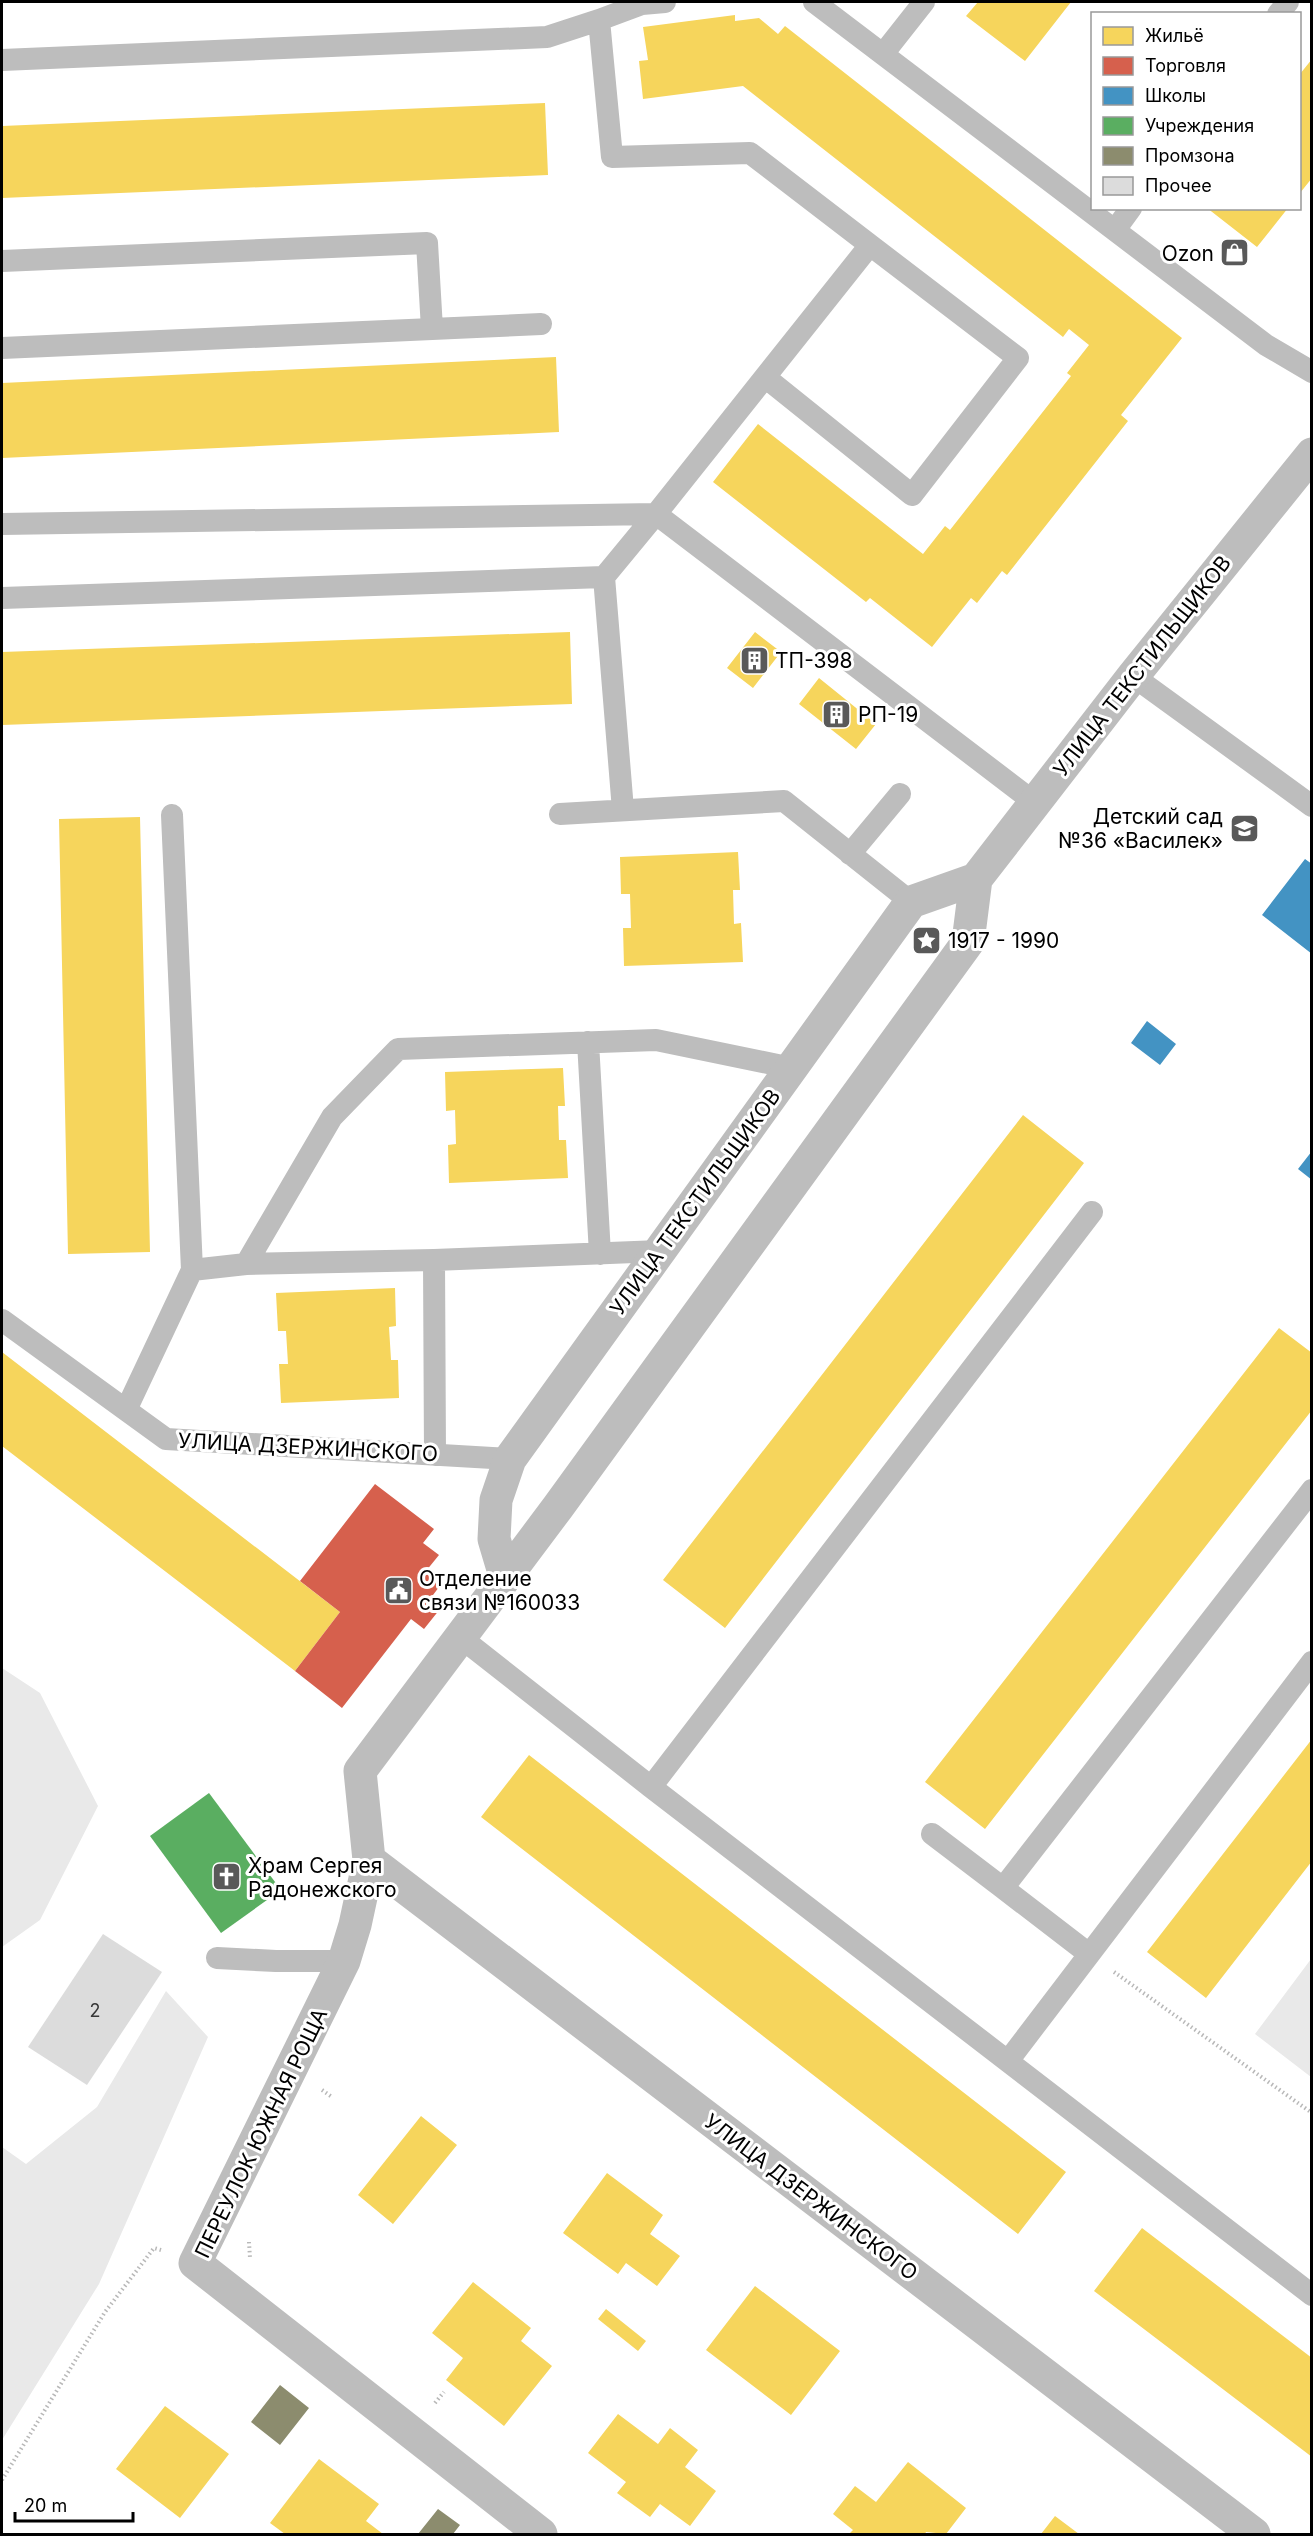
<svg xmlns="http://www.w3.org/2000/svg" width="1313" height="2536" viewBox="0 0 1313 2536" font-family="Inter,sans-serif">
<rect width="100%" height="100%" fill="#fff"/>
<path fill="#e9e9e9" d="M 2,1668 L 40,1693 L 98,1806 L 40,1920 L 2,1947 Z
M 1311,1959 L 1311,2077 L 1255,2034 Z
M 166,1991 L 208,2037 L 99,2284 L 2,2440 L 2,2147 L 26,2164 L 97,2107 Z"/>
<path fill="#f6d55c" d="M 978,2 L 1071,2 L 1025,61 L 966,16 Z
M 735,15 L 735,21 L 759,18 L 778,34 L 785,26 L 1182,338 L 1121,415 L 1128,421 L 1007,575 L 1002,571 L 977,603 L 971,598 L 932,647 L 870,598 L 866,602 L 713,482 L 758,424 L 923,554 L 945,526 L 950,530 L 1071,376 L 1067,373 L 1089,345 L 1069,329 L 1063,337 L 743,86 L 643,99 L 639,61 L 648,60 L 643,27 Z
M 1312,59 L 1312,178 L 1300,193 L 1300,74 Z
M 545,103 L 548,175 L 2,198 L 2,126 Z
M 1207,208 L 1288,208 L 1257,247 Z
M 556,357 L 559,432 L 2,458 L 2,383 Z
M 570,632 L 572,704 L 2,725 L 2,652 Z
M 755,632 L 781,652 L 753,688 L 727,668 Z
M 819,678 L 876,724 L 856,749 L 799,704 Z
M 140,817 L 150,1252 L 68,1254 L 59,819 Z
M 738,852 L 740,890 L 733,890 L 734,924 L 741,923 L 743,962 L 624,966 L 623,928 L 631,928 L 630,894 L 621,894 L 620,857 Z
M 563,1068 L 565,1106 L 558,1106 L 559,1140 L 566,1140 L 568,1178 L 449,1183 L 448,1145 L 456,1144 L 455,1110 L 446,1111 L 445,1072 Z
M 1023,1115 L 1084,1163 L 725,1628 L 663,1580 Z
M 395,1288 L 396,1326 L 389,1327 L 391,1360 L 398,1360 L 399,1398 L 281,1403 L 279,1364 L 288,1364 L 286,1331 L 278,1331 L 276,1293 Z
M 1279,1328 L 1312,1353 L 1312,1410 L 985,1829 L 925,1782 Z
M 2,1352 L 340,1612 L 295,1671 L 2,1446 Z
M 1312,1739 L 1312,1861 L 1206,1998 L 1147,1952 Z
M 529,1755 L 1066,2172 L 1018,2234 L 481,1817 Z
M 421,2116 L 457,2145 L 393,2224 L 358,2195 Z
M 607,2173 L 663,2215 L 650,2234 L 680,2256 L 657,2286 L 626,2263 L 618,2274 L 563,2233 Z
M 1142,2228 L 1312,2358 L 1312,2457 L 1094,2291 Z
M 473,2282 L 531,2328 L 521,2341 L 552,2366 L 504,2426 L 446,2380 L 463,2358 L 432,2333 Z
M 755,2286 L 840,2351 L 791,2415 L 706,2350 Z
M 606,2309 L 646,2341 L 638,2351 L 598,2319 Z
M 165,2406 L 229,2454 L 180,2518 L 116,2469 Z
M 618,2414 L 658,2444 L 670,2428 L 698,2450 L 685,2467 L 716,2491 L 690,2526 L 660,2504 L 650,2517 L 617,2493 L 626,2482 L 588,2453 Z
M 319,2459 L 379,2504 L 366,2521 L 383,2534 L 285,2534 L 270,2523 Z
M 908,2462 L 966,2508 L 946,2534 L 926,2532 L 925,2534 L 849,2534 L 853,2530 L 833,2514 L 855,2486 L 876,2502 Z
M 1055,2516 L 1079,2534 L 1041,2534 Z"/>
<path fill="#d6604d" d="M 375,1484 L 434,1529 L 423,1543 L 439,1555 L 426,1571 L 442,1583 L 433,1595 L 444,1604 L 424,1629 L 411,1619 L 342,1708 L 295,1671 L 340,1612 L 300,1581 Z"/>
<path fill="#4393c3" d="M 1305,859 L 1312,864 L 1312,954 L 1262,915 Z
M 1147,1021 L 1176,1044 L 1160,1065 L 1131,1043 Z
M 1312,1151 L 1312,1180 L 1298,1169 Z"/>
<path fill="#5aae61" d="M 209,1793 L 281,1890 L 221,1933 L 150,1836 Z"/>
<path fill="#8c8c6e" d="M 280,2385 L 309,2408 L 280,2445 L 251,2422 Z
M 438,2509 L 460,2525 L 453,2534 L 418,2534 Z"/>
<path fill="#dcdcdc" d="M 103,1934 L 162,1972 L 87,2085 L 28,2047 Z"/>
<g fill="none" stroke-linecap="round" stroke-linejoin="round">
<path stroke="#b8b8b8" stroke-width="4" stroke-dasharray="1.5 3" stroke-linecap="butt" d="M 1114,1972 L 1312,2113
M 322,2090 L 332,2097
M 249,2242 L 250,2258
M 435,2403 L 444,2392
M 2,2480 L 105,2312 L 154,2248 L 161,2250"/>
<path stroke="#bdbdbd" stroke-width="22" d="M 665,2 L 642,4 L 599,20 L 612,157 L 750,153 L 870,245 L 656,514 L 1034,802
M 814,2 L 1266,345 L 1312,372
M 1278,14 L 1288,2
M 883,54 L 924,2
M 2,60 L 547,37 L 599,20
M 1115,230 L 1131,208
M 2,261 L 427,243 L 432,329 L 541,324
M 2,348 L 432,329
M 765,377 L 912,495 L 1018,358 L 870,245
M 2,524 L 656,514
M 604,577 L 623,810
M 2,598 L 604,577 L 656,514
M 1133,676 L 1312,806
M 560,814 L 784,801 L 911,902
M 850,854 L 900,794
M 588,1042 L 600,1254
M 434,1260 L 435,1455
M 246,1264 L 332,1117 L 398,1049 L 656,1040 L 792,1068
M 192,1270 L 246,1264 L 434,1260 L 660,1251
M 2,1320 L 166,1439 L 510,1459
M 126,1410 L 192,1270 L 172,815
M 460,1637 L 651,1787 L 1312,2295
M 651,1787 L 1092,1212
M 932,1834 L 1003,1888
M 1089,1954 L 1003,1888 L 1312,1490
M 217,1958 L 276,1961 L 344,1961
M 1008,2061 L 1312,1662"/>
<path stroke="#bdbdbd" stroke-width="33" d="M 505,1576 L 494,1539 L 496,1500 L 510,1459 L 911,902 L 976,879
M 369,1860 L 1254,2534
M 541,2534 L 195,2263 L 344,1961 L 355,1925 L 369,1860 L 360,1771 L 558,1507 L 968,942 L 976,879 L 1133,676 L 1312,454"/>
</g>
<defs>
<symbol id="shop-square" viewBox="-11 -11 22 22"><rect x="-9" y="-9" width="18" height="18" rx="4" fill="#595959" stroke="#fff"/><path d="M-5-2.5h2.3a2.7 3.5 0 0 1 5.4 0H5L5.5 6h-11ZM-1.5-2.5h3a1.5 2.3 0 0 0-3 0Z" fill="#fff"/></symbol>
<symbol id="building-square" viewBox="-11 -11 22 22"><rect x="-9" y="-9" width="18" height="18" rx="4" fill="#595959" stroke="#fff"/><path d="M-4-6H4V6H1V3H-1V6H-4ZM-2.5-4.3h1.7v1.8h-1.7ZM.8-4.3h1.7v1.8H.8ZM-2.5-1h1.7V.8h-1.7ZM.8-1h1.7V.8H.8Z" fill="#fff"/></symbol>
<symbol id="school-square" viewBox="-11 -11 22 22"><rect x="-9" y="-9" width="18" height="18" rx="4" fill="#595959" stroke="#fff"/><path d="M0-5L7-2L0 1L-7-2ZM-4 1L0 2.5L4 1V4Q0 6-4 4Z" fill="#fff"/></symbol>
<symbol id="sight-square" viewBox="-11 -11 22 22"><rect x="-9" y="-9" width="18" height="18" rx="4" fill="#595959" stroke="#fff"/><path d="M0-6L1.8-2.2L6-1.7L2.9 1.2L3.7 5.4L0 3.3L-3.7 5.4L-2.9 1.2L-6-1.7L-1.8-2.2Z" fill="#fff"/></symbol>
<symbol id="civic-square" viewBox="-11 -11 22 22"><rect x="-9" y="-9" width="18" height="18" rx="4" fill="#595959" stroke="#fff"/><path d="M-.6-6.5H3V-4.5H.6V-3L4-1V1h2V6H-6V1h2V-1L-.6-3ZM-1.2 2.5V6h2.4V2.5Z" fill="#fff"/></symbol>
<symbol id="church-square" viewBox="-11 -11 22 22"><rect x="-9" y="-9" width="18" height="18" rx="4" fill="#595959" stroke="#fff"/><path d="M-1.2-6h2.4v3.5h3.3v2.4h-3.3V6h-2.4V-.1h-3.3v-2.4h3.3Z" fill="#fff"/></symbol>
</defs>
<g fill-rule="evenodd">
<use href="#shop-square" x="1218" y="236" width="33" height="33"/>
<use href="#building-square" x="738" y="644" width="33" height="33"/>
<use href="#building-square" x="820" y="698" width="33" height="33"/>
<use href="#school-square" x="1228" y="812" width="33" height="33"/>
<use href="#sight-square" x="910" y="924" width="33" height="33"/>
<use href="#civic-square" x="382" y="1574" width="33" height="33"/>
<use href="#church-square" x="210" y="1860" width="33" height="33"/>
</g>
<g text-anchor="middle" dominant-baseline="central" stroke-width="6" stroke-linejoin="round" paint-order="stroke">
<g font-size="18" fill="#373737">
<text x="95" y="2010">2</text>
</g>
<g font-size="21" fill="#000" stroke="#fff" text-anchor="start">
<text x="1214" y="253" text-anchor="end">Ozon</text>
<text x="775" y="660">ТП-398</text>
<text x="858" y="714">РП-19</text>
<text x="1223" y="816" text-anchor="end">Детский сад<tspan x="1223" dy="24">№36 «Василек»</tspan></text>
<text x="948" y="940">1917 - 1990</text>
<text x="419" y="1578">Отделение<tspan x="419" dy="24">связи №160033</tspan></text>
<text x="248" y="1865">Храм Сергея<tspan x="248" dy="24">Радонежского</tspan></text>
</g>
<g font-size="21" fill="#000" stroke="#fff">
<text transform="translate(1142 666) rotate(-52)">УЛИЦА ТЕКСТИЛЬЩИКОВ</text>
<text transform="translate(695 1202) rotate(-54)">УЛИЦА ТЕКСТИЛЬЩИКОВ</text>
<text transform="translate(308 1447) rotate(3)">УЛИЦА ДЗЕРЖИНСКОГО</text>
<text transform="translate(261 2133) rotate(-64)">ПЕРЕУЛОК ЮЖНАЯ РОЩА</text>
<text transform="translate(811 2197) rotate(37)">УЛИЦА ДЗЕРЖИНСКОГО</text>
</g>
</g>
<rect width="1313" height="2536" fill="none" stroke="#000000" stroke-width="6"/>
<rect x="1091" y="12" width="210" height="198" fill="#ffffff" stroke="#999999" stroke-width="1.5"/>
<rect x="1103" y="27" width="30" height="18" fill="#f6d55c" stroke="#999999" stroke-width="1.5"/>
<text x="1145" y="42" font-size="18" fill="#000000">Жильё</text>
<rect x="1103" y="57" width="30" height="18" fill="#d6604d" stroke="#999999" stroke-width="1.5"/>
<text x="1145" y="72" font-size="18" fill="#000000">Торговля</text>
<rect x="1103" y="87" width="30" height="18" fill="#4393c3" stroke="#999999" stroke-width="1.5"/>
<text x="1145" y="102" font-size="18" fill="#000000">Школы</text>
<rect x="1103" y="117" width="30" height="18" fill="#5aae61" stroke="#999999" stroke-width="1.5"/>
<text x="1145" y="132" font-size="18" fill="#000000">Учреждения</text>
<rect x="1103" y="147" width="30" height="18" fill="#8c8c6e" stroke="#999999" stroke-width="1.5"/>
<text x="1145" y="162" font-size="18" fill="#000000">Промзона</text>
<rect x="1103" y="177" width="30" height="18" fill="#dcdcdc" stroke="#999999" stroke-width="1.5"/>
<text x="1145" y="192" font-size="18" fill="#000000">Прочее</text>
<path d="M15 2512v9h118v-9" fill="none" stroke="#000000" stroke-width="3"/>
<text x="24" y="2512" font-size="18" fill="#000000" stroke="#ffffff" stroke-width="4.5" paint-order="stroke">20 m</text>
</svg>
